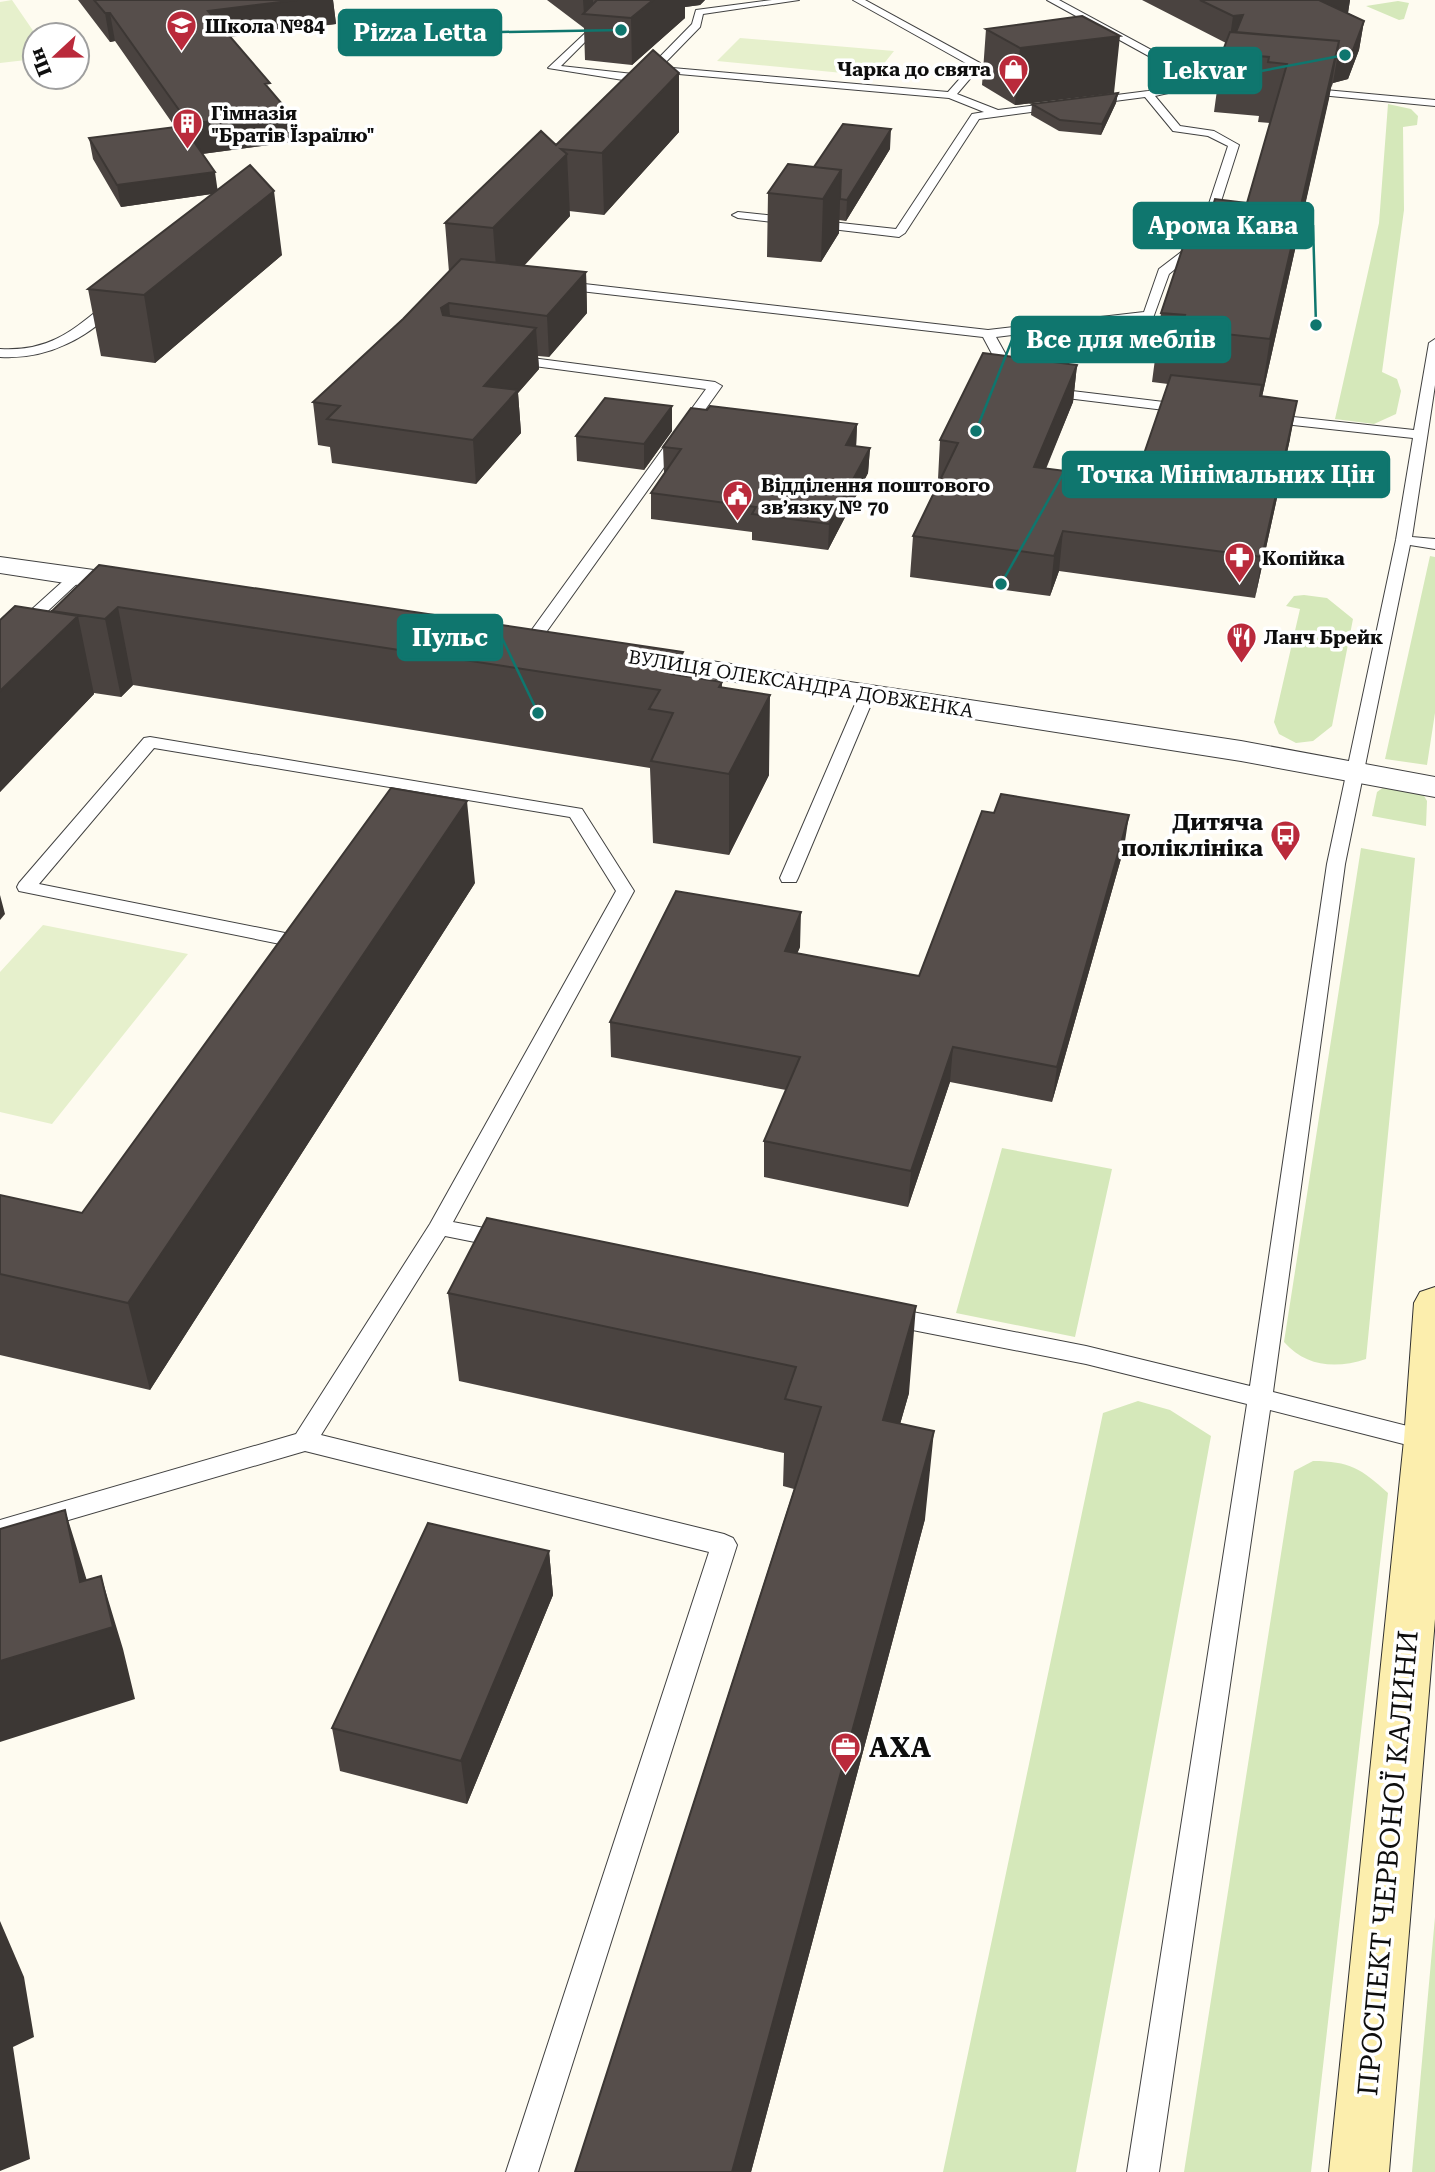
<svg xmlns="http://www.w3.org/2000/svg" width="1435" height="2172" viewBox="0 0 1435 2172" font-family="'Roboto Serif',serif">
<rect width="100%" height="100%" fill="#fefbf0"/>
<path fill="#d5e8ba" d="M 1398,1 L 1409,3 L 1404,19 L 1399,20 L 1366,6 Z
M 1388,104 L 1411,109 L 1418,116 L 1417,125 L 1403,127 L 1404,210 L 1382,372 L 1397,379 L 1401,391 L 1396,414 L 1374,424 L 1335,419 L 1379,223 Z
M 1430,556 L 1435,557 L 1435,713 L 1427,765 L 1385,759 Z
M 1304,595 L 1327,598 L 1353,619 L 1332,726 L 1313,741 L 1296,743 L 1279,734 L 1274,722 L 1300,609 L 1286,606 L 1294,596 Z
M 1384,787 L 1423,794 L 1427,801 L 1426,826 L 1372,816 L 1377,792 Z
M 1361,848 L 1415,858 L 1366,1359 C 1336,1369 1306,1367 1284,1342 Z
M 1002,1148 L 1112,1169 L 1075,1337 L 956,1313 Z
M 1138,1401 L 1170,1410 L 1211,1436 L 1076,2172 L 943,2172 L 1103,1413 Z
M 1313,1461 C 1349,1461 1362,1469 1388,1493 L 1311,2172 L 1184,2172 L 1294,1471 Z
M 1435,1917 L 1435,2172 L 1412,2172 Z"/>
<path fill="#e6f0cc" d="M 12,0 L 36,35 L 35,59 L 0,63 L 0,2 Z
M 740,38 L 894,51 L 874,76 L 717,61 Z
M 43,925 L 188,954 L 52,1124 L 0,1112 L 0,972 Z"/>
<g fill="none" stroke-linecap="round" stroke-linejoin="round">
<defs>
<path id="lane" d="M 772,0 L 799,0 L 703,14 L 700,27 L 661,67 L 948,92 L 971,66 L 853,0 L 865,0 L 980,63 L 980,67 L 957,94 L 998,110 L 1148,91 L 1194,81 L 1047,0 L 1059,0 L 1205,79 L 1251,84 L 1247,89 L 1203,85 L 1155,96 L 1180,126 L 1214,131 L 1239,145 L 1208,242 L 1169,274 L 1153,318 L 996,337 L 1020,380 L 1013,384 L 1006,380 L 983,337 L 554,288 L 552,285 L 558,281 L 988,330 L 1144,312 L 1159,269 L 1197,240 L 1228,146 L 1208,136 L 1173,131 L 1145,97 L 979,119 L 905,233 L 899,237 L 738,218 L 732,215 L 738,212 L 896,229 L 972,114 L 984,112 L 949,98 L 656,72 L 642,83 L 548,68 L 596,23 L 599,28 L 561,66 L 642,75 L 692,24 L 696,10 Z
M 1303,88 L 1435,100 L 1435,106 L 1299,93 Z
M 113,298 L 123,301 C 91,337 48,360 0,357 L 0,349 C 52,352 74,329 113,298 Z
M 1435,339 L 1435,385 L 1412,537 L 1435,539 L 1435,549 L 1410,545 L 1345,864 L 1273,1392 L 1435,1433 L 1435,1447 L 1427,1450 L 1270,1410 L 1159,2172 L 1127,2172 L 1247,1404 L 1086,1364 L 887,1325 L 879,1322 L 875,1316 L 879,1310 L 887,1307 L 1086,1346 L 1250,1386 L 1327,864 L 1396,540 L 1413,438 L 1266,422 L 1259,418 L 1266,414 L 1414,430 L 1429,343 Z
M 509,355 L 715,382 L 722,386 L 537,645 L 531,647 L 523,642 L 706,389 L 504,362 L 504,356 Z
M 1047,388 L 1189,405 L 1196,409 L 1189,413 L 1042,395 L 1040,392 Z
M 77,571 L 85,576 L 82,579 L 6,650 L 0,652 L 0,638 L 72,573 Z
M 867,690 L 875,695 L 798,878 L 796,882 L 782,882 L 780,878 L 859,695 Z
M 150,737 L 582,809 L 634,891 L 453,1222 L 505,1232 L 513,1234 L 516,1240 L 513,1246 L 505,1248 L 445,1236 L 321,1435 L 724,1534 L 733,1538 L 737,1545 L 538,2172 L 506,2172 L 709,1552 L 305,1451 L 0,1540 L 0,1520 L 296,1434 L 430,1224 L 616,891 L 570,817 L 154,748 L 39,884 L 295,935 L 305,941 L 302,945 L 295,947 L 19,891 L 17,887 L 19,883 L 144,738 Z"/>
<path id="street" d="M 0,557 L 137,576 L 147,579 L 151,585 L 147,591 L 137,594 L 0,573 Z
M 632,649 L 1241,741 L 1435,777 L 1435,797 L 1241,761 L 621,664 L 617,658 L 621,652 Z"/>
<path id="secondary" d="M 1435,1287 L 1435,1619 L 1389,2172 L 1329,2172 L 1404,1440 L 1414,1303 L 1420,1292 Z"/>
</defs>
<use href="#lane" stroke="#414141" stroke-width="2"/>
<use href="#street" stroke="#414141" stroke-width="2"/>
<use href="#secondary" stroke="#303030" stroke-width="2"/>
<use href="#lane" fill="#fff" fill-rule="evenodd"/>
<use href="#street" fill="#fff" fill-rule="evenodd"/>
<use href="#secondary" fill="#fceead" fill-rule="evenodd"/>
</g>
<path fill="#4a4340" d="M 78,0 L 333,0 L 336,24 L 230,36 L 271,91 L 288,111 L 292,142 L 202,154 L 218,190 L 282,255 L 155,363 L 101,356 L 88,289 L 212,194 L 121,207 L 93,159 L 89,138 L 175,127 L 115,41 L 110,42 Z
M 547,0 L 705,0 L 700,5 L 685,7 L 685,18 L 632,65 L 585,60 L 584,28 Z
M 1142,0 L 1350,0 L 1348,13 L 1364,21 L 1359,50 L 1348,79 L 1333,83 L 1331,88 L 1262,397 L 1290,439 L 1255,598 L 1059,571 L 1050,596 L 910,577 L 913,536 L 940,479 L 938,479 L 940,440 L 1077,365 L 1073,402 L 1046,469 L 1135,480 L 1168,384 L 1152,382 L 1161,313 L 1209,219 L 1247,203 L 1270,123 L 1258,122 L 1259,116 L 1214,112 L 1222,53 L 1226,43 Z
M 986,29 L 1114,93 L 1015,105 L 982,85 Z
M 679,73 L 679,132 L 604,215 L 569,211 L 570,216 L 524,266 L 586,272 L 587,313 L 549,357 L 538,356 L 539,369 L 518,393 L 521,433 L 476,484 L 332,463 L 330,447 L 318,445 L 313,402 L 403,319 L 449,272 L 445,223 L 556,145 Z
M 1118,93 L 1116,103 L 1101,135 L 1059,131 L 1031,115 L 1032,104 Z
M 890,149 L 846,221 L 839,220 L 839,233 L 821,262 L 767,257 L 768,193 L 814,167 Z
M 857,424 L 856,446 L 870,448 L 868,473 L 828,550 L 752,540 L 752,532 L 651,519 L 651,493 L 665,472 L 664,472 L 663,447 Z
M 672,431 L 644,470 L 577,461 L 576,436 Z
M 99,565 L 683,652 L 684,676 L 722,682 L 722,687 L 769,775 L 729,855 L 653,843 L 650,768 L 133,685 L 121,697 L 94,693 L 94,694 L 0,792 L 0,620 L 52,612 Z
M 1124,848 L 1052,1102 L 950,1082 L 908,1207 L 764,1177 L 764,1141 L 786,1090 L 611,1057 L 610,1022 L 800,947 L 797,953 L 919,976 Z
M 475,883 L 150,1390 L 0,1355 L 0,1195 L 82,1213 Z
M 487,1218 L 909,1393 L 900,1424 L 925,1519 L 751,2172 L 575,2172 L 794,1489 L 783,1486 L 784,1453 L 459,1381 L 448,1293 Z
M 549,1551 L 553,1595 L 467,1804 L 340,1771 L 332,1728 Z"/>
<path fill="#3c3734" d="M 297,0 L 333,0 L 336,24 L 212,39 L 208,11 Z
M 583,0 L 593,0 L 593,15 L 584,14 Z
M 653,0 L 705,0 L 700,5 L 685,7 L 685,18 L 632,65 L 631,18 Z
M 1312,0 L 1350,0 L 1347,19 Z
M 105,13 L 110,13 L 115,41 L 110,42 Z
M 1243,15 L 1239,43 L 1229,44 L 1233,16 Z
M 1364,21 L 1359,50 L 1348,79 L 1333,83 L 1332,88 L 1338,54 Z
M 1120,36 L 1114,93 L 1015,105 L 1020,48 Z
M 1339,41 L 1329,99 L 1259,410 L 1270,339 Z
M 679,73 L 679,132 L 604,215 L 602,153 Z
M 1118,93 L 1116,103 L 1101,135 L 1102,124 Z
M 288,111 L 292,142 L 194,155 L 189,124 Z
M 891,129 L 890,149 L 846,221 L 847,200 Z
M 567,154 L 570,216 L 498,293 L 493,228 Z
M 841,170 L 839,233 L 821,262 L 823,199 Z
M 215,172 L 218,193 L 121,207 L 117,185 Z
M 274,191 L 282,255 L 155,363 L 144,295 Z
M 586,272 L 587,313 L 549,357 L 547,316 Z
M 449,303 L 452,344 L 441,308 Z
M 536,328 L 539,369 L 518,393 L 521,433 L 476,484 L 473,440 L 484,386 Z
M 1077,365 L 1073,402 L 1030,506 L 1034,467 Z
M 1297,401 L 1290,439 L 1255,598 L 1262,557 Z
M 672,406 L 672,431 L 644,470 L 644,444 Z
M 857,424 L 856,449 L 846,445 Z
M 870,448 L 868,473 L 828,550 L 829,524 Z
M 1063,531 L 1059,571 L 1050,596 L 1054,556 Z
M 118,607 L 133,685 L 121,697 L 105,619 Z
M 78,616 L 94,694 L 0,792 L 0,691 Z
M 683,652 L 684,731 L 673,713 L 671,674 Z
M 770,695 L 769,775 L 729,855 L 729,774 Z
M 467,801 L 475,883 L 150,1390 L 128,1303 Z
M 1129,815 L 1124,848 L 1052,1102 L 1057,1067 Z
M 0,895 L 5,914 L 0,920 Z
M 801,912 L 800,947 L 784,986 L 785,951 Z
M 953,1047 L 950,1082 L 908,1207 L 911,1171 Z
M 916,1306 L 909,1393 L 876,1508 L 883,1420 Z
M 934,1431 L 925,1519 L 751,2172 L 732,2172 Z
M 65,1510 L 88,1584 L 101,1576 L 123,1649 L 135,1699 L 0,1742 L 0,1661 L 80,1582 Z
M 549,1551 L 553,1595 L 467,1804 L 461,1761 Z
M 0,1921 L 24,1977 L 34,2037 L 13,2047 L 30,2159 L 0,2171 Z"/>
<path fill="#564e4b" stroke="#3c3734" stroke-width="2" d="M 94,0 L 297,0 L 208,11 L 270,83 L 265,84 L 288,111 L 189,124 L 110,13 L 105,13 Z
M 597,0 L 653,0 L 631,18 L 583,14 Z
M 1200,0 L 1319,0 L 1364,21 L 1353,50 L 1338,54 L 1336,59 L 1339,41 L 1236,32 L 1243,15 L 1233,16 Z
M 1082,16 L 1120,36 L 1020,48 L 986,29 Z
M 1230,32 L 1339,41 L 1270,339 L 1180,329 L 1185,315 L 1161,313 L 1193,217 L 1209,219 L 1215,199 L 1247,203 L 1287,64 L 1268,62 L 1269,57 L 1222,53 Z
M 653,50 L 679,73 L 602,153 L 561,149 L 567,154 L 493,228 L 445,223 L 541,131 L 556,145 Z
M 1118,93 L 1102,124 L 1060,120 L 1032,104 Z
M 843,124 L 891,129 L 847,200 L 840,199 L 841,170 L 814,167 Z
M 183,126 L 215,172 L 117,185 L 89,138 Z
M 788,164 L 841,170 L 823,199 L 768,193 Z
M 250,165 L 274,191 L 144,295 L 88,289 Z
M 461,259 L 586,272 L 547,316 L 449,303 L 441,308 L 443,315 L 536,328 L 484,386 L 518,390 L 473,440 L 327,419 L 340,406 L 313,402 L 403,319 Z
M 983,353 L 1077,365 L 1034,467 L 1135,480 L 1171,375 L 1262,385 L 1260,396 L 1297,401 L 1262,557 L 1063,531 L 1054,556 L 913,536 L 958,443 L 940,440 Z
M 605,398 L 672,406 L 644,444 L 576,436 Z
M 710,406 L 857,424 L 846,445 L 870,448 L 829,524 L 752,514 L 756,507 L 651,493 L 681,449 L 663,447 L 691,408 L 707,410 Z
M 99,565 L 683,652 L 671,674 L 722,682 L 719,687 L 770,695 L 729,774 L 651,761 L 673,713 L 649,709 L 660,690 L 118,607 L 105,619 L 52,611 Z
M 15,606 L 78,616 L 0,691 L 0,620 Z
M 391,788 L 467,801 L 128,1303 L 0,1274 L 0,1195 L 82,1213 Z
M 1001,794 L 1129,815 L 1057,1067 L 953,1047 L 911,1171 L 764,1141 L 800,1057 L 610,1022 L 676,891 L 801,912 L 785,951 L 919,976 L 982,811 L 994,813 Z
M 487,1218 L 916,1306 L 883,1420 L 934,1431 L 732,2172 L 575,2172 L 821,1407 L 785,1399 L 796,1367 L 448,1293 Z
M 65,1510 L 80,1582 L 101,1576 L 113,1627 L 0,1661 L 0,1529 Z
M 428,1523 L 549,1551 L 461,1761 L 332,1728 Z"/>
<defs>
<symbol id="school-pin" viewBox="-11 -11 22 30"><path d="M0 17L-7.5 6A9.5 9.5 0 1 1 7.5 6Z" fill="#ba2a3b" stroke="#fff"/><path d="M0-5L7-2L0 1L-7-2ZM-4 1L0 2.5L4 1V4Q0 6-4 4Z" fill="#fff"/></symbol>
<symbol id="shop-pin" viewBox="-11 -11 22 30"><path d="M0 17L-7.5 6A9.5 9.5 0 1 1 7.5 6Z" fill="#ba2a3b" stroke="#fff"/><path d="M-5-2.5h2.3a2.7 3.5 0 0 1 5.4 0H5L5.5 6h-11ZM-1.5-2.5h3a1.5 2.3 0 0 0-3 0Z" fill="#fff"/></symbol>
<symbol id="building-pin" viewBox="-11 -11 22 30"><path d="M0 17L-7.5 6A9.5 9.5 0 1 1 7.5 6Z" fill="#ba2a3b" stroke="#fff"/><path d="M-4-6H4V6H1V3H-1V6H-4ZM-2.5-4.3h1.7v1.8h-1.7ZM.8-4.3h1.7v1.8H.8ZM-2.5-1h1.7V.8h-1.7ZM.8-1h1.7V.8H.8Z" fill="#fff"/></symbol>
<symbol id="civic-pin" viewBox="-11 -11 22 30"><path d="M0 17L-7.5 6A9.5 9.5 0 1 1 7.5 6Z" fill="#ba2a3b" stroke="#fff"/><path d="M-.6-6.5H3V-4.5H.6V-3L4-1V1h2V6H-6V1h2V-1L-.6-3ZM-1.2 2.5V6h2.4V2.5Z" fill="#fff"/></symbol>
<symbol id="pharmacy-pin" viewBox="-11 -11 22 30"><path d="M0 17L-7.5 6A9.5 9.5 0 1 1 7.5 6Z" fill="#ba2a3b" stroke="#fff"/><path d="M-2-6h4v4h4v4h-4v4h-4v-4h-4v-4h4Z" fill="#fff"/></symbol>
<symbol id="restaurant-pin" viewBox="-11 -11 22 30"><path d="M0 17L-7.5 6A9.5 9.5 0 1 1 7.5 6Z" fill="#ba2a3b" stroke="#fff"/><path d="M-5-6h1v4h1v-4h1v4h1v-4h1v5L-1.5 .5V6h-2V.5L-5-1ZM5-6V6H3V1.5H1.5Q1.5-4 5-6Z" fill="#fff"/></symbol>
<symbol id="bus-pin" viewBox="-11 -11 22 30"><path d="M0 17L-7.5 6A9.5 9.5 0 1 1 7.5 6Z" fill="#ba2a3b" stroke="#fff"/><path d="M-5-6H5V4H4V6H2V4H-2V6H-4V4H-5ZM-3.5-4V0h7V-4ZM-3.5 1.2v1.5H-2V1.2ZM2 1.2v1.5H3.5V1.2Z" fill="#fff"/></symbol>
<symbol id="office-pin" viewBox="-11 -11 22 30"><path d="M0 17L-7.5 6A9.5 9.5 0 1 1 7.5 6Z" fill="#ba2a3b" stroke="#fff"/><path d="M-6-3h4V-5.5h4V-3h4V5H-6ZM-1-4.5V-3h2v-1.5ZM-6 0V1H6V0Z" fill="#fff"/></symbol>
</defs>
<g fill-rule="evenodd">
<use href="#school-pin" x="164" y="8" width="35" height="47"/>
<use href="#shop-pin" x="996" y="52" width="35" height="47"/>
<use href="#building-pin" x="170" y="106" width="35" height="47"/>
<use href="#civic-pin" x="720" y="478" width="35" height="47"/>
<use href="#pharmacy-pin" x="1222" y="540" width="35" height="47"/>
<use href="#restaurant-pin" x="1224" y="620" width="35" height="47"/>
<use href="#bus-pin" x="1268" y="818" width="35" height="47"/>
<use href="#office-pin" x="828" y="1730" width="35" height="47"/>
</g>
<g text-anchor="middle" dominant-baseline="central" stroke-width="7" stroke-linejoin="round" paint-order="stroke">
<g font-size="19" font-weight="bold" fill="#0e0e0e" stroke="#fff" text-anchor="start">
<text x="205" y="26">Школа №84</text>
<text x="991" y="69" text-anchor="end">Чарка до свята</text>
<text x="211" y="113">Гімназія<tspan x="211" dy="22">"Братів Їзраїлю"</tspan></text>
<text x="761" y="485">Відділення поштового<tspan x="761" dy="22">зв’язку № 70</tspan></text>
<text x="1262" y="558">Копійка</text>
<text x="1264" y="637">Ланч Брейк</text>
</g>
<g font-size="19" fill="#0e0e0e" stroke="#fff">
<text transform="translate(801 684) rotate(9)">ВУЛИЦЯ ОЛЕКСАНДРА ДОВЖЕНКА</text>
</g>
<g font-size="23" font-weight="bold" fill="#0e0e0e" stroke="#fff" text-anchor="end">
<text x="1263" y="822">Дитяча<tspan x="1263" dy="26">поліклініка</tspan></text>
</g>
<g font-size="28" font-weight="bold" fill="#0e0e0e" stroke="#fff" text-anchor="start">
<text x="869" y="1747">AXA</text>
</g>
<g font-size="28" fill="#0e0e0e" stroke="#fff">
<text transform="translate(1388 1863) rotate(-85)">ПРОСПЕКТ ЧЕРВОНОЇ КАЛИНИ</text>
</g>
</g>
<path fill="none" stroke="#0f766e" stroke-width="2.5" d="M621 30L501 32M1345 55L1261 71M1316 325L1313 225M976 431L1012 340M1001 584L1063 474M538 713L502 638"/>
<g fill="#0f766e" stroke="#fff" stroke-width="2.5">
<circle cx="621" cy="30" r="7"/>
<circle cx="1345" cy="55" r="7"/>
<circle cx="1316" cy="325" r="7"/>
<circle cx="976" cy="431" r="7"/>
<circle cx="1001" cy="584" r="7"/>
<circle cx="538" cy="713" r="7"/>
</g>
<g fill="#0f766e" stroke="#0f766e" stroke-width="2.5">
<rect x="339" y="10" width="162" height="45" rx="7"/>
<rect x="1149" y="48" width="112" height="45" rx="7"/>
<rect x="1134" y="203" width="179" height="45" rx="7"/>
<rect x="1012" y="317" width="218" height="45" rx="7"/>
<rect x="1063" y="452" width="326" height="45" rx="7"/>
<rect x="398" y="615" width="104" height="45" rx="7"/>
</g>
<g font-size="24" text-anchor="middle" font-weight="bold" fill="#fff">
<text x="420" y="41">Pizza Letta</text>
<text x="1205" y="79">Lekvar</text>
<text x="1223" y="234">Арома Кава</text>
<text x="1121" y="348">Все для меблів</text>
<text x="1226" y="483">Точка Мінімальних Цін</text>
<text x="450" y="646">Пульс</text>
</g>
<g transform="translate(56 56) rotate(248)"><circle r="33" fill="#ffffff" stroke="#9f9f9f" stroke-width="2"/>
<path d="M0-5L12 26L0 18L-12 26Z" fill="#ba2a3b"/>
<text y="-10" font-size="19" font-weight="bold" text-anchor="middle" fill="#0e0e0e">Пн</text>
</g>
</svg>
